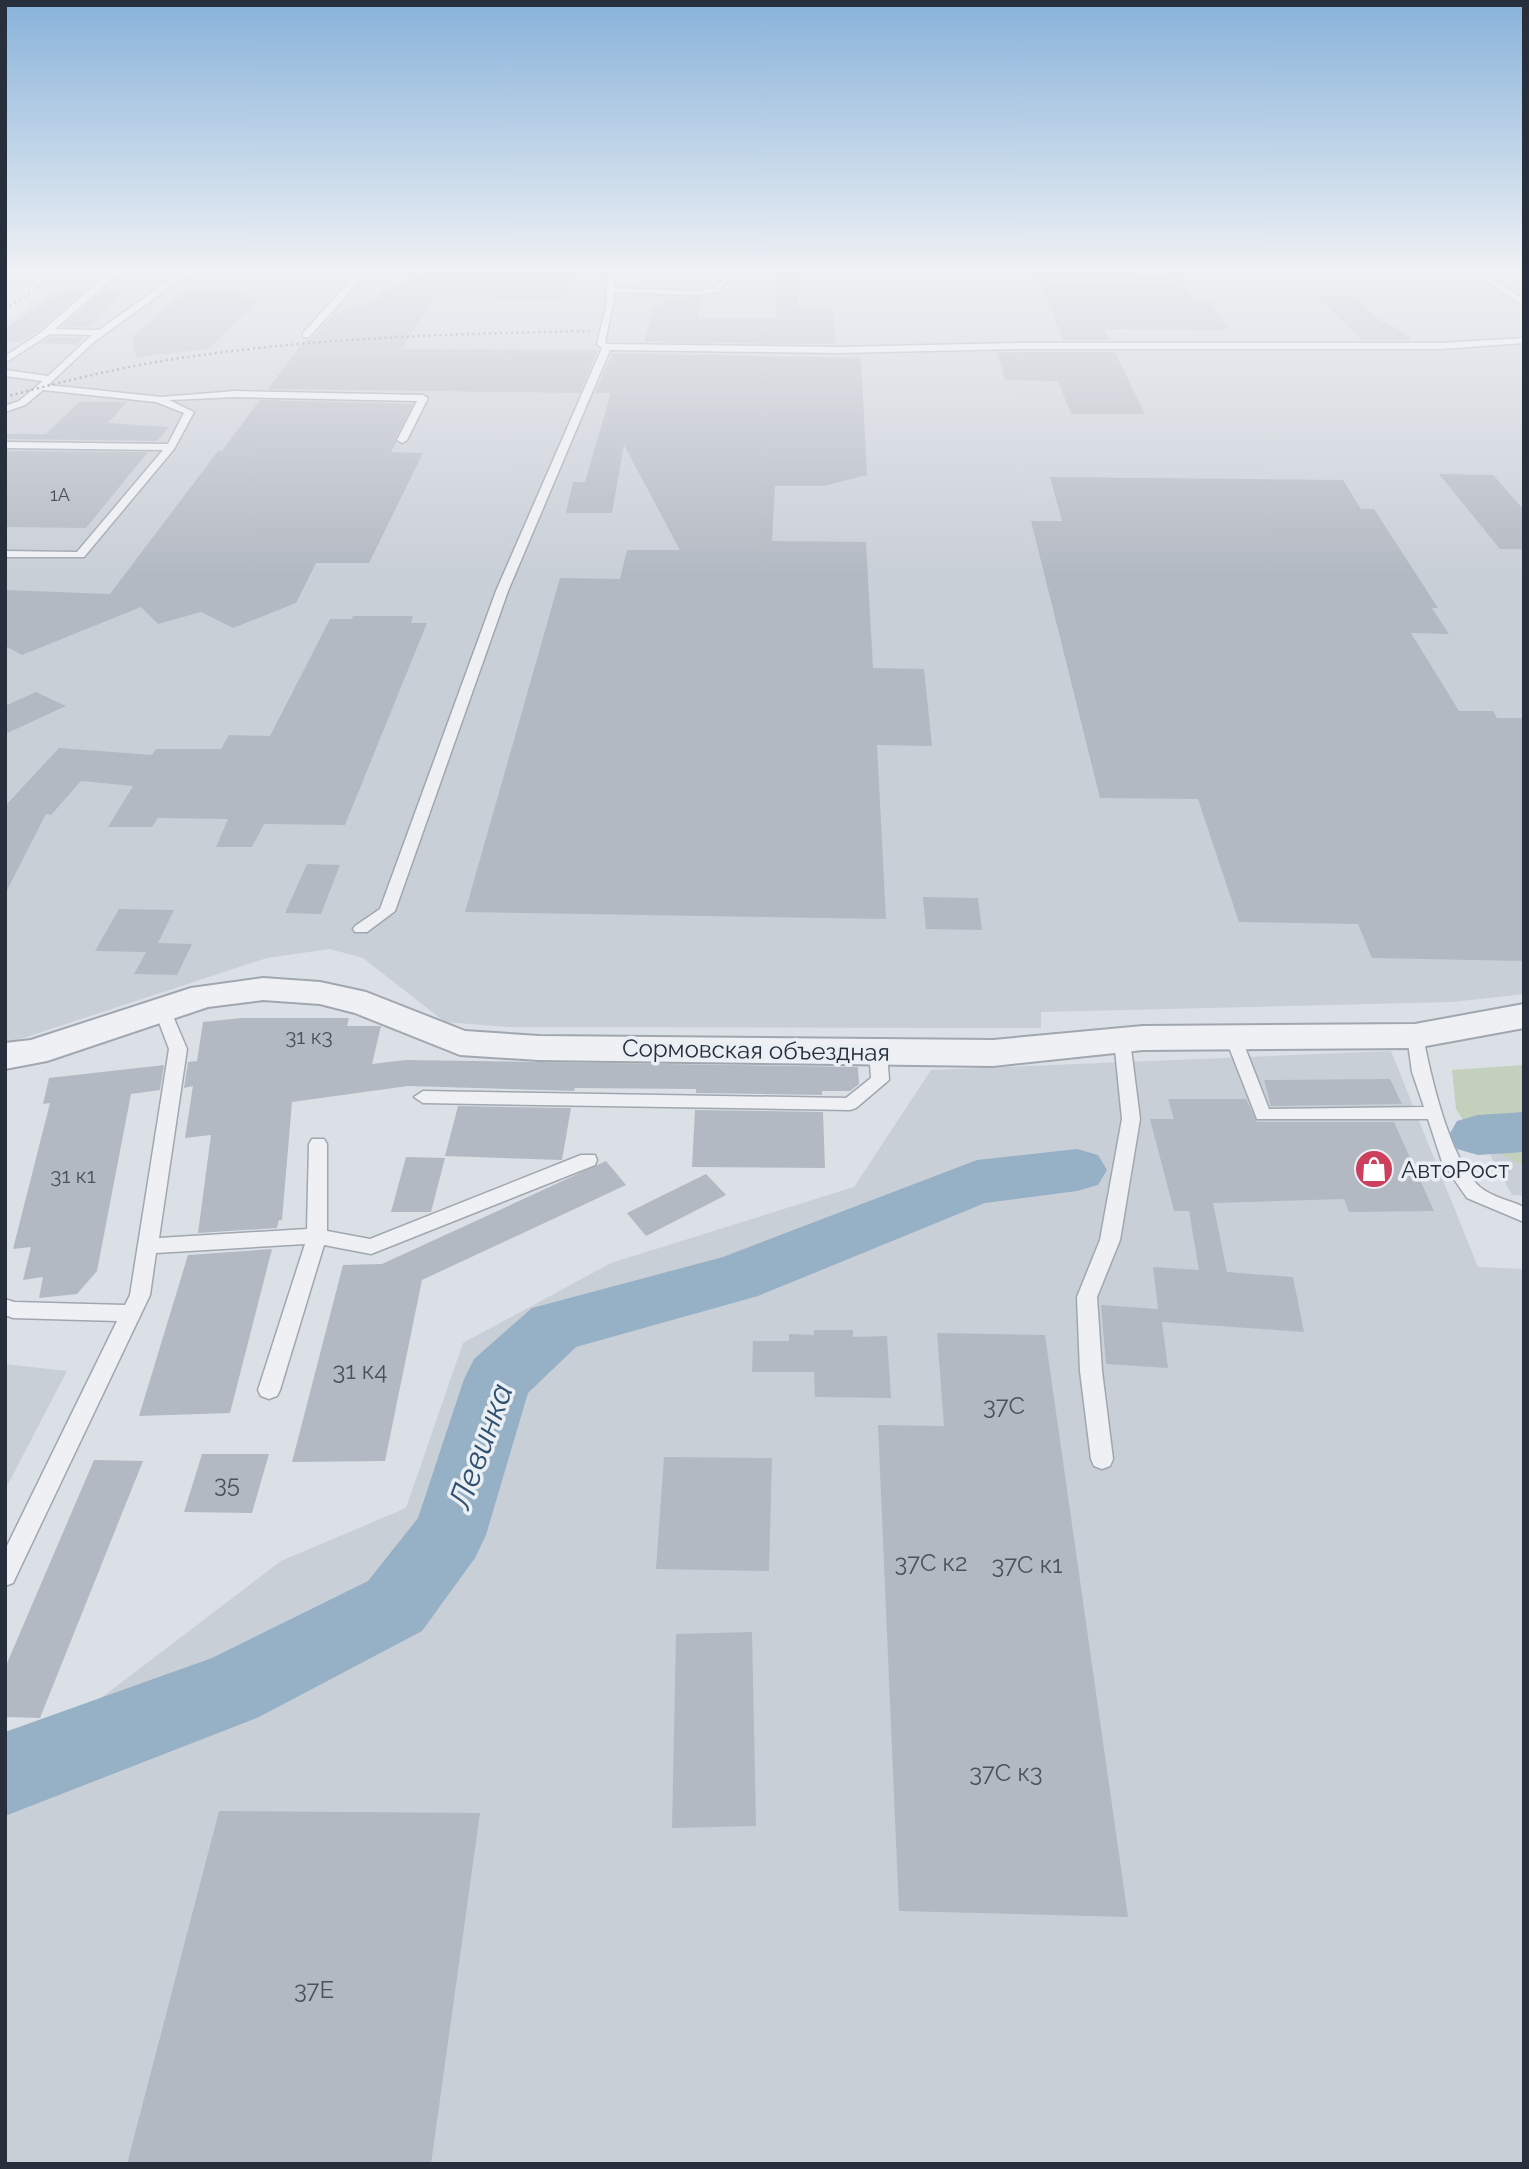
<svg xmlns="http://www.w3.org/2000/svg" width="1529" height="2169" viewBox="0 0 1529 2169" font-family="Raleway,sans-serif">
<rect width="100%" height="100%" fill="#dbe0e6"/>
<path fill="#c9cfd7" d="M 82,271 L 1524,271 L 1524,994 L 1453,1002 L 1041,1012 L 1041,1028 L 508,1027 L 445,1022 L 363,958 L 330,949 L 267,958 L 5,1044 L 5,323 Z
M 1391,1051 L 1478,1267 L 1524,1269 L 1524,2164 L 5,2164 L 5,1750 L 30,1752 L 281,1561 L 406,1508 L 463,1343 L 611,1263 L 854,1187 L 931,1070 Z
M 1524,1145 L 1524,1196 L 1512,1195 L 1487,1149 Z
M 5,1364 L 67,1371 L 5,1490 Z"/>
<path fill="#c2d0bc" d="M 1524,1065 L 1524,1166 L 1478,1143 L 1456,1109 L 1452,1070 Z"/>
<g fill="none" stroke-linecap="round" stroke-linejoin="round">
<path fill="#96b0c6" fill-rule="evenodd" d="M 1524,1112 L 1524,1152 L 1478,1155 L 1457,1149 L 1449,1135 L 1457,1121 L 1478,1115 Z
M 1077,1149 L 1098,1155 L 1107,1170 L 1098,1185 L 1077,1191 L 985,1203 L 758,1296 L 576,1347 L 528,1393 L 486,1535 L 475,1558 L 422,1631 L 259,1717 L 5,1816 L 5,1732 L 212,1658 L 368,1581 L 418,1518 L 464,1379 L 474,1359 L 532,1308 L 723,1257 L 977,1160 Z"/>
</g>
<path fill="#b3b9c2" d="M 431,271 L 577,271 L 565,300 L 491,300 L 493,296 L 435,296 L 402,349 L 598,350 L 580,393 L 268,389 L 305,340 L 311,339 L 334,314 L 376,300 L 385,288 L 395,288 L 399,282 L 408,282 L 413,276 L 421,277 L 424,272 Z
M 776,271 L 797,271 L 799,308 L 805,308 L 805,311 L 833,311 L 836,344 L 644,342 L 654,305 L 663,305 L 665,296 L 702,297 L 698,318 L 776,318 Z
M 1035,271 L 1178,274 L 1195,301 L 1210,301 L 1228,330 L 1104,329 L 1110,340 L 1063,340 Z
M 85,290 L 37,332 L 21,342 L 5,342 L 5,328 L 62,291 Z
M 103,290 L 123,290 L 92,327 L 62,327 Z
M 186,290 L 249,291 L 240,299 L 259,300 L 209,349 L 136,357 L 132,337 Z
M 1317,296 L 1353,296 L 1381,322 L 1386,322 L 1411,338 L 1408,340 L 1362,340 Z
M 51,337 L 83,337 L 77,345 L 40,343 Z
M 997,352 L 1115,352 L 1145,414 L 1071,414 L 1058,381 L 1005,380 Z
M 612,353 L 861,358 L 867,475 L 824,486 L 775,486 L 772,541 L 866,542 L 873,668 L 924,669 L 932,746 L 877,745 L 886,919 L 465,912 L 560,578 L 620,579 L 627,550 L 680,550 L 624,445 L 612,513 L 566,513 L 573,482 L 585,482 L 611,393 L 595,393 Z
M 260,400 L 413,404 L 395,439 L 396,443 L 391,452 L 423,453 L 369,563 L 316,563 L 296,603 L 233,628 L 201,612 L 158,624 L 141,607 L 22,655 L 5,646 L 5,590 L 110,594 L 218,451 L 222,451 Z
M 79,402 L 127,402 L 108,423 L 169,427 L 157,441 L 5,439 L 5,434 L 46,434 Z
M 5,451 L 148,452 L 86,528 L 5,527 Z
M 1439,474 L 1493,475 L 1524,510 L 1524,549 L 1500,549 Z
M 1050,477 L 1343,480 L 1361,509 L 1374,509 L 1438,608 L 1432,608 L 1449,634 L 1411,633 L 1459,711 L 1493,711 L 1497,718 L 1524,718 L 1524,961 L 1372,958 L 1358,924 L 1239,922 L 1198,799 L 1100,798 L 1031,521 L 1062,521 Z
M 353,616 L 413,616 L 411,623 L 427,623 L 345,825 L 264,824 L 252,847 L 216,847 L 228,819 L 158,818 L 152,827 L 108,827 L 133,786 L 81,781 L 51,815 L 46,814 L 5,894 L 5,806 L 59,748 L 152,755 L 156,749 L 221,749 L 229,735 L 270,736 L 330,619 L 352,619 Z
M 36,692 L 66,706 L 5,734 L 5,706 Z
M 307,864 L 340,865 L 321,914 L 285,913 Z
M 923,897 L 978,898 L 982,930 L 926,929 Z
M 119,909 L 174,910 L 158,943 L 192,944 L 177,975 L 134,974 L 146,952 L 95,951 Z
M 241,1018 L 349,1018 L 347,1026 L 381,1026 L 372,1064 L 406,1060 L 858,1067 L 859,1084 L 850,1091 L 822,1091 L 822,1095 L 696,1093 L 696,1089 L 575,1088 L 574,1091 L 408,1086 L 292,1102 L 282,1220 L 279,1220 L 277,1228 L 198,1233 L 211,1135 L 185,1138 L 193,1086 L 184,1088 L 188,1062 L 197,1061 L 203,1022 Z
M 164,1065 L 160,1090 L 131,1094 L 97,1271 L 77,1294 L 39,1298 L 43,1277 L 23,1280 L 31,1247 L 13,1249 L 50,1103 L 43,1104 L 49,1078 Z
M 1390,1079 L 1402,1104 L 1271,1106 L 1264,1080 Z
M 1168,1099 L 1246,1099 L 1257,1122 L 1394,1122 L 1434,1211 L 1349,1212 L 1344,1199 L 1213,1203 L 1227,1272 L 1293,1277 L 1304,1332 L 1162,1322 L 1168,1368 L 1106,1364 L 1101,1305 L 1158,1309 L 1153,1267 L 1199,1270 L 1189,1211 L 1174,1211 L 1150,1119 L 1174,1119 Z
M 458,1106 L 571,1108 L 562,1160 L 445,1156 Z
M 695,1110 L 823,1112 L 825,1168 L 692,1167 Z
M 406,1157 L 445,1158 L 431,1212 L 391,1212 Z
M 606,1161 L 626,1185 L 422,1280 L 385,1461 L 292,1462 L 343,1265 L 382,1264 Z
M 706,1174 L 726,1195 L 646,1236 L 627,1213 Z
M 272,1249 L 230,1413 L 139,1416 L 188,1255 Z
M 814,1330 L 853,1330 L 853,1337 L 887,1336 L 891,1398 L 815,1397 L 814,1372 L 752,1372 L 753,1341 L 789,1341 L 789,1334 L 814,1335 Z
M 937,1333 L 1045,1335 L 1128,1917 L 899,1911 L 878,1425 L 944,1426 Z
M 202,1454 L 269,1454 L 252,1513 L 184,1512 Z
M 664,1457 L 772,1458 L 769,1571 L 656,1569 Z
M 94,1460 L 143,1461 L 40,1718 L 5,1717 L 5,1668 Z
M 752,1632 L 756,1826 L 672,1828 L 676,1634 Z
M 219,1811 L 480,1813 L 431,2164 L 127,2164 Z"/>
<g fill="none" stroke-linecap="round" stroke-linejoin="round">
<defs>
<path id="service" d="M 21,271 L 29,272 L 5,285 L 5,280 Z
M 111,271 L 204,271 L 185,276 L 94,342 L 48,385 L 161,397 L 236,391 L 423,395 L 428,398 L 407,440 L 402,443 L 397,440 L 417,401 L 236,397 L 169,400 L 194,412 L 174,449 L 84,557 L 5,557 L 5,551 L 77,552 L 163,450 L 5,448 L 5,442 L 168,444 L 184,413 L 156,402 L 43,390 L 25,405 L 5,412 L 5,406 L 19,401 L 43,381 L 5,376 L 5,370 L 48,376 L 92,335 L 50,334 L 5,363 L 5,356 L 39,334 ZM 116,275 L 175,276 L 99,330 L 55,329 Z
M 371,271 L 381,271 L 357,284 L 309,337 L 303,337 L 303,333 L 351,280 Z
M 602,271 L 615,271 L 615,288 L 696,291 L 715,288 L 731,271 L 739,271 L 717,292 L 696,295 L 615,292 L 605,343 L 609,344 L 840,347 L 1017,343 L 1442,343 L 1524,338 L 1524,343 L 1442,349 L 1017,349 L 840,353 L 610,350 L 508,591 L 395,911 L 367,932 L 355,932 L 353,929 L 355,926 L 380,909 L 496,591 L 602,348 L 597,344 L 606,306 L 608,274 Z
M 1472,271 L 1481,271 L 1524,300 L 1524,306 Z
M 162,1004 L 170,1009 L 187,1049 L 159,1238 L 307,1229 L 309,1144 L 312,1139 L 324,1139 L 327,1144 L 327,1231 L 370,1239 L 581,1155 L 595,1155 L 597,1160 L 595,1165 L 371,1254 L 324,1245 L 280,1390 L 277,1396 L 269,1399 L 261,1396 L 258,1390 L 305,1244 L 156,1253 L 150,1295 L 13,1583 L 5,1586 L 5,1550 L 117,1321 L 13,1318 L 5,1315 L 5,1299 L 14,1302 L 125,1305 L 130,1295 L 169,1049 L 154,1009 Z
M 1415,1030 L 1423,1036 C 1431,1077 1449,1158 1480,1187 C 1490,1196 1511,1201 1524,1207 L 1524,1222 L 1467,1198 L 1442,1162 L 1428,1119 L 1257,1119 L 1225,1037 L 1233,1031 L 1241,1037 L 1269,1109 L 1424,1107 L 1412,1072 L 1407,1036 Z
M 1122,1034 L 1130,1040 L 1140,1119 L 1120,1240 L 1097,1297 L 1102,1371 L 1113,1459 L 1110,1466 L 1102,1469 L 1094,1466 L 1091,1459 L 1080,1371 L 1077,1297 L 1100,1240 L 1122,1119 L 1114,1040 Z
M 878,1045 L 887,1051 L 889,1080 L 856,1108 L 850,1110 L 423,1103 L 414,1097 L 423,1091 L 846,1098 L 871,1078 L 869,1051 Z"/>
<path id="tertiary" d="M 263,978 L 320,982 L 366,992 L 465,1031 L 539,1036 L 993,1040 L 1143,1026 L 1415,1024 L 1524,1004 L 1524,1028 L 1415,1048 L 1143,1050 L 993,1066 L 539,1060 L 460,1055 L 355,1013 L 320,1004 L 263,1000 L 208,1007 L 47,1061 L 5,1069 L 5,1043 L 31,1040 L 191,988 Z"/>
</defs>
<use href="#service" stroke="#a1a7af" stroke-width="3"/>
<use href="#tertiary" stroke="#a1a7af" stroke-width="4"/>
<use href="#service" fill="#eef0f4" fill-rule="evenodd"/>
<use href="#tertiary" fill="#eef0f4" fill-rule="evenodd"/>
<path stroke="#75808f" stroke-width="2.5" stroke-dasharray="2 3.5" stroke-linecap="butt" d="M 5,309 L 63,271
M 5,397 C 53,384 101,372 150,363 C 295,338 442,334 589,331"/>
</g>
<linearGradient id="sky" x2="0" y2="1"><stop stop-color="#87b2da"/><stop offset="0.47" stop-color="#eff1f4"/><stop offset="1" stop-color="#eff1f4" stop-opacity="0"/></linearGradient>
<rect width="1529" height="575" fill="url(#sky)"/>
<defs>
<symbol id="shop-disc" viewBox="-11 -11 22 22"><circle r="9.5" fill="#cc3f5d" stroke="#eaeff4"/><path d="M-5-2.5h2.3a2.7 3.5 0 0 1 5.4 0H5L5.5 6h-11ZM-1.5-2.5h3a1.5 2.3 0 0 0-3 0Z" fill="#fff"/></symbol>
</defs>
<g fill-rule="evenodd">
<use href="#shop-disc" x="1352" y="1147" width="44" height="44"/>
</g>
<g text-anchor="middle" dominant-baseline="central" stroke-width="7" stroke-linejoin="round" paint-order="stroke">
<g font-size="18" fill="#49525d">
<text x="60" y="494">1А</text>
</g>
<g font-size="21" fill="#49525d">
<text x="309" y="1036">31 к3</text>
<text x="73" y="1175">31 к1</text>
</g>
<g font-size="24" fill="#262f3b" stroke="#eaeff4">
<text transform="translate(756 1050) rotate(1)">Сормовская объездная</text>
</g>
<g font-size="24" fill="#262f3b" stroke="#eaeff4" text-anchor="start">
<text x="1401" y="1169">АвтоРост</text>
</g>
<g font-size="24" fill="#49525d">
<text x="360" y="1370">31 к4</text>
<text x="1004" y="1405">37С</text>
<text x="227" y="1483">35</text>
<text x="931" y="1562">37С к2</text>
<text x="1027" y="1564">37С к1</text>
<text x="1006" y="1772">37С к3</text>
<text x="314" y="1989">37Е</text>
</g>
<g font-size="32" font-style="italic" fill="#30506f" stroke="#eaeff4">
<text transform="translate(480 1446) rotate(-70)">Левинка</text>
</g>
</g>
<rect width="1529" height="2169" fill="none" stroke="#262f3b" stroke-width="14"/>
</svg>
